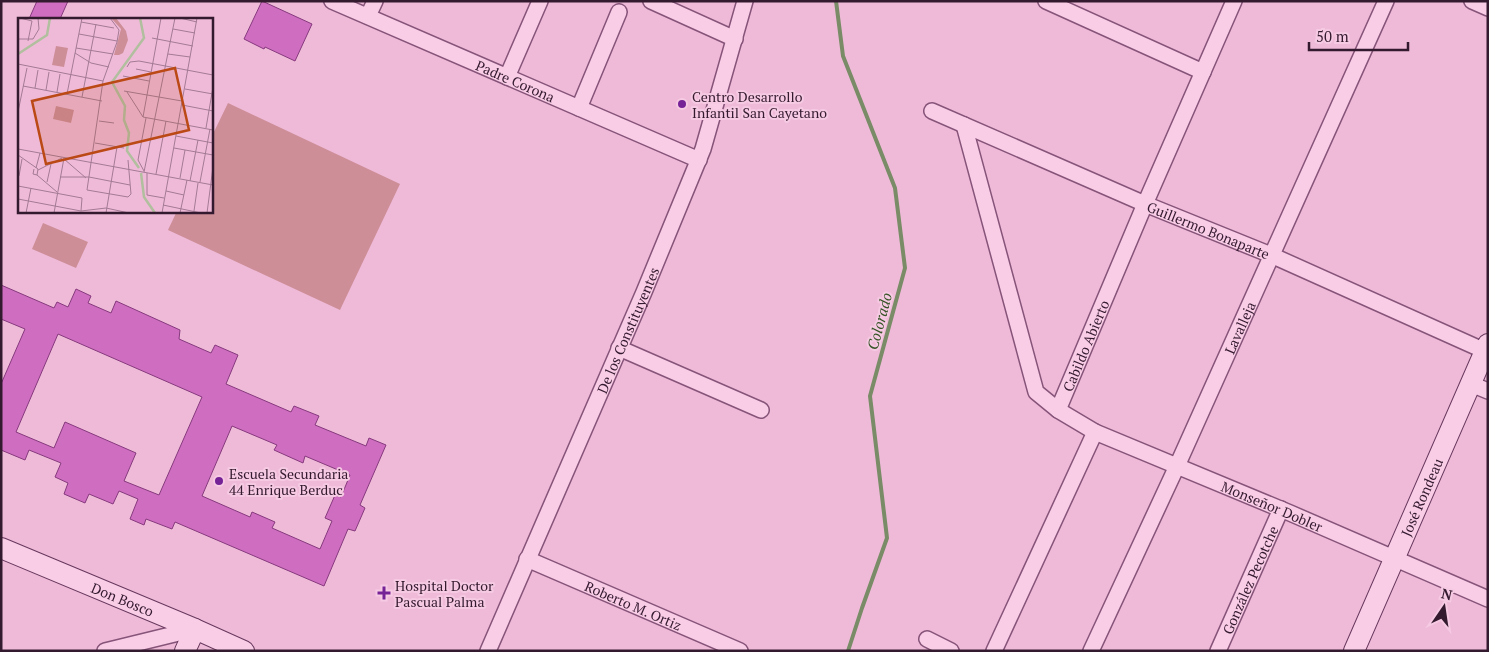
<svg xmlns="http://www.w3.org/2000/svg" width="1489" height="652" viewBox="0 0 1489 652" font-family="'PT Serif',serif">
<rect width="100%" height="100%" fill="#efbad8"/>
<path fill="#cd8e98" d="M 228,103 L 400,184 L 340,310 L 168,230 L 177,211 L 211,211 L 211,138 Z
M 43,223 L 88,242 L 76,268 L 32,249 Z"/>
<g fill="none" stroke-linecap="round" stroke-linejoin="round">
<path stroke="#7a8c67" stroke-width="4" d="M 836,1 L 843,56 L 895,188 L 905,268 L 870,396 L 887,538 L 862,608 L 848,651"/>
</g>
<path fill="#cf6ec1" stroke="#86397d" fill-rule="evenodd" d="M 37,1 L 68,1 L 60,19 L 29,19 Z
M 262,1 L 312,24 L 295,61 L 265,47 L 264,49 L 244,39 Z
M 1,285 L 54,308 L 57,302 L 68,307 L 76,289 L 91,296 L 88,303 L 111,313 L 116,301 L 180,330 L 179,339 L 211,353 L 215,345 L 238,355 L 226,384 L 291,412 L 294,406 L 319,416 L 315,425 L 366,446 L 369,438 L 386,445 L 360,505 L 365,508 L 355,531 L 348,529 L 324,586 L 175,522 L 172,529 L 146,519 L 144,525 L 130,519 L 138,499 L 119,491 L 113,504 L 89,494 L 85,503 L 64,494 L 68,483 L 55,477 L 61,463 L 29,450 L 25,460 L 1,450 L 1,384 L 25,329 L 1,319 ZM 58,334 L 202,397 L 159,495 L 124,481 L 136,453 L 65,422 L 54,448 L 16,432 ZM 232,426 L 277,445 L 274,450 L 303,463 L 305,456 L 350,475 L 341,497 L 335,495 L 325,518 L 332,521 L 320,549 L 272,528 L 275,522 L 252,512 L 250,517 L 202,496 Z"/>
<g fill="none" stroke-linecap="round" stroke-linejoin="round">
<defs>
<g id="street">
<path id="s1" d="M 332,1 L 699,160"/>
<path d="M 651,1 L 735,39"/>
<path d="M 1046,1 L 1203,72"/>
<path d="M 1472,1 L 1488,8"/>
<path d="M 368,16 L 375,1"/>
<path d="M 507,77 L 540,1"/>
<path d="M 579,108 L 619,12"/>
<path id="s2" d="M 932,111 L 1145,204 L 1271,255 L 1485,351"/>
<path id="s3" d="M 964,125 L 1036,392 L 1058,410 L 1095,432 L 1290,513 L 1488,599"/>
<path d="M 619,348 L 761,410"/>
<path d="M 1471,384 L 1488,391"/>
<path id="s4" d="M 1058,410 L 1145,204 L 1234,1"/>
<path id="s5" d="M 527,559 L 740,651"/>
<path d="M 927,639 L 951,651"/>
<path d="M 105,651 L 195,629"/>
<path id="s6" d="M 488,651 L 644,292 L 703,149 L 745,1"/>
<path d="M 994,651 L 1095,432"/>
<path id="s7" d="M 1091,651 L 1177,466 L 1386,1"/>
<path id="s8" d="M 1218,651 L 1281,509"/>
</g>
<g id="secondary">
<path id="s9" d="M 1,548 L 195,629 L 244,651"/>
<path d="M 185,651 L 195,629"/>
<path id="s10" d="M 1354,651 L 1488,344"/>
</g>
</defs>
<use href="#street" stroke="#865479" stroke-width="18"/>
<use href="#secondary" stroke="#67385d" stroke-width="22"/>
<use href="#street" stroke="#facde7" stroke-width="15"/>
<use href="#secondary" stroke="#facde7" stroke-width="20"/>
</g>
<g fill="#762297" stroke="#f6cae3" stroke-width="2">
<circle cx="682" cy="104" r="5"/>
<circle cx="219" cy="481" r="5"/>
<path d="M381.5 585.5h5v5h5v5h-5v5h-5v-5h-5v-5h5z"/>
</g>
<g text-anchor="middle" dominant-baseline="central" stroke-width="4" stroke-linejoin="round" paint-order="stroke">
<g font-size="14" fill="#341a2f" stroke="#f6cae3">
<text stroke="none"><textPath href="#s1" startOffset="200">Padre Corona</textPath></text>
<text stroke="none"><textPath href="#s2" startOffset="301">Guillermo Bonaparte</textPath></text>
<text stroke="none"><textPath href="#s7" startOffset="356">Lavalleja</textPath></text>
<text stroke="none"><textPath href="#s6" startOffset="350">De los Constituyentes</textPath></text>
<text stroke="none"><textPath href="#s4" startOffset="70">Cabildo Abierto</textPath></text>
<text stroke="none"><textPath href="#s10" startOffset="168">José Rondeau</textPath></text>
<text stroke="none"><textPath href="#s3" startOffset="540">Monseñor Dobler</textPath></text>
<text stroke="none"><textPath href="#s8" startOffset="78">González Pecotche</textPath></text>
<text stroke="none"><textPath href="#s9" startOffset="132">Don Bosco</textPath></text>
<text stroke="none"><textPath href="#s5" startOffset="116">Roberto M. Ortiz</textPath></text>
</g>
<g font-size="14" fill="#341a2f" stroke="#f6cae3" text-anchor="start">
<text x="692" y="96">Centro Desarrollo<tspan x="692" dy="16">Infantil San Cayetano</tspan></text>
<text x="229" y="473">Escuela Secundaria<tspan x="229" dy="16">44 Enrique Berduc</tspan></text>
<text x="395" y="585">Hospital Doctor<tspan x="395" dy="16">Pascual Palma</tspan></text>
</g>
<g font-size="15" font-style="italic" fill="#375528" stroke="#f6cae3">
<text transform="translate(879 321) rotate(-75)">Colorado</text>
</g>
</g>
<g transform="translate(18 18)">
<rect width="195" height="195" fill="#efbad8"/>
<path d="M 93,0 L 98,0 L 108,13 L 110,22 L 105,35 L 101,37 L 96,37 L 103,11 ZM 38,28 L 50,30 L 46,49 L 34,47 ZM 38,88 L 56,92 L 53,105 L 35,101 Z" fill="#cd8e98"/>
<path fill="none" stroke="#b1bf9f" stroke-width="2.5" d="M 0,36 L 29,17 L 32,0M 121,150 L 109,133 L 111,115 L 106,102 L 107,88 L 94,64 L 126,20 L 122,0M 123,155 L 126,179 L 137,195"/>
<path fill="none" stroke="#a47a94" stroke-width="1" d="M 2,0 L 14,3 L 10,23M 92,0 L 101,12 L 99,24 L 85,63 L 69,172 L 110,179 L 113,176 L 110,142M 162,0 L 179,4M 63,4 L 96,10M 155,11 L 177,15M 61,16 L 99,23M 134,20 L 175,28M 0,21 L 15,21 L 21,11 L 20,0M 58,30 L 95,36M 57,35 L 73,45 L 91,49M 150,36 L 172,39M 0,46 L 85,63M 109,49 L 112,44 L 121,43 L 195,57M 118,51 L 133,54M 105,58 L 131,63M 5,68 L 84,83M 17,70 L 20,52M 167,71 L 195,76M 28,72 L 31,54M 106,73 L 164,83M 39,74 L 42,56M 109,74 L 125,99M 49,76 L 64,0M 64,79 L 78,6M 164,87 L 195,93M 0,94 L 9,50M 125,99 L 143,0M 125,99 L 195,112M 81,103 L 96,105M 188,110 L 195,69M 158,118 L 195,125M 77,125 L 106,130M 156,130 L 195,137M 0,131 L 195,167M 0,137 L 20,151 L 19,157 L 15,156 L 16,151M 46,141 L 68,160M 18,150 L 22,135M 20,152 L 44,140M 126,153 L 120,142 L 128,100M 126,154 L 157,0M 129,155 L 129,177 L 146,180M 138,156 L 148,103M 19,157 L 39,174M 1,158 L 4,141M 42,159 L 71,159 L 112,167M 162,160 L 167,132M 172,163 L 180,122M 29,164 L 33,146M 182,164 L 192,111M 0,168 L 64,180 L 63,193M 148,173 L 166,177M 0,181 L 63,193 L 88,190 L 111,195M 145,187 L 183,195M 176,193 L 180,165M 8,195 L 13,170M 36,195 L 46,140M 88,195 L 99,129M 144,195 L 179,0M 162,195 L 169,162M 189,195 L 195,149"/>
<path fill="#bb4915" fill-opacity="0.15" stroke="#bb4915" stroke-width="2.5" d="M 157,50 L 171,112 L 28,146 L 14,83 Z"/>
<rect width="195" height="195" fill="none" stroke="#341a2f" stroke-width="2.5"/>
</g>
<rect width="1489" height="652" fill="none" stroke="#341a2f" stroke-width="5"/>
<g transform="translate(1444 607) rotate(13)" stroke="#f6cae3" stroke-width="4" paint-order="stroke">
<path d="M0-4L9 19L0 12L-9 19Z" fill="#341a2f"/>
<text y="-8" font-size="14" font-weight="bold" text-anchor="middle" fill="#341a2f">N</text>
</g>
<path d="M1309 42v8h99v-8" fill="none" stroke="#341a2f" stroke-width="2.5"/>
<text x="1316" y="42" font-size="15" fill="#341a2f" stroke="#f6cae3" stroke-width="4" paint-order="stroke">50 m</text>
</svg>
